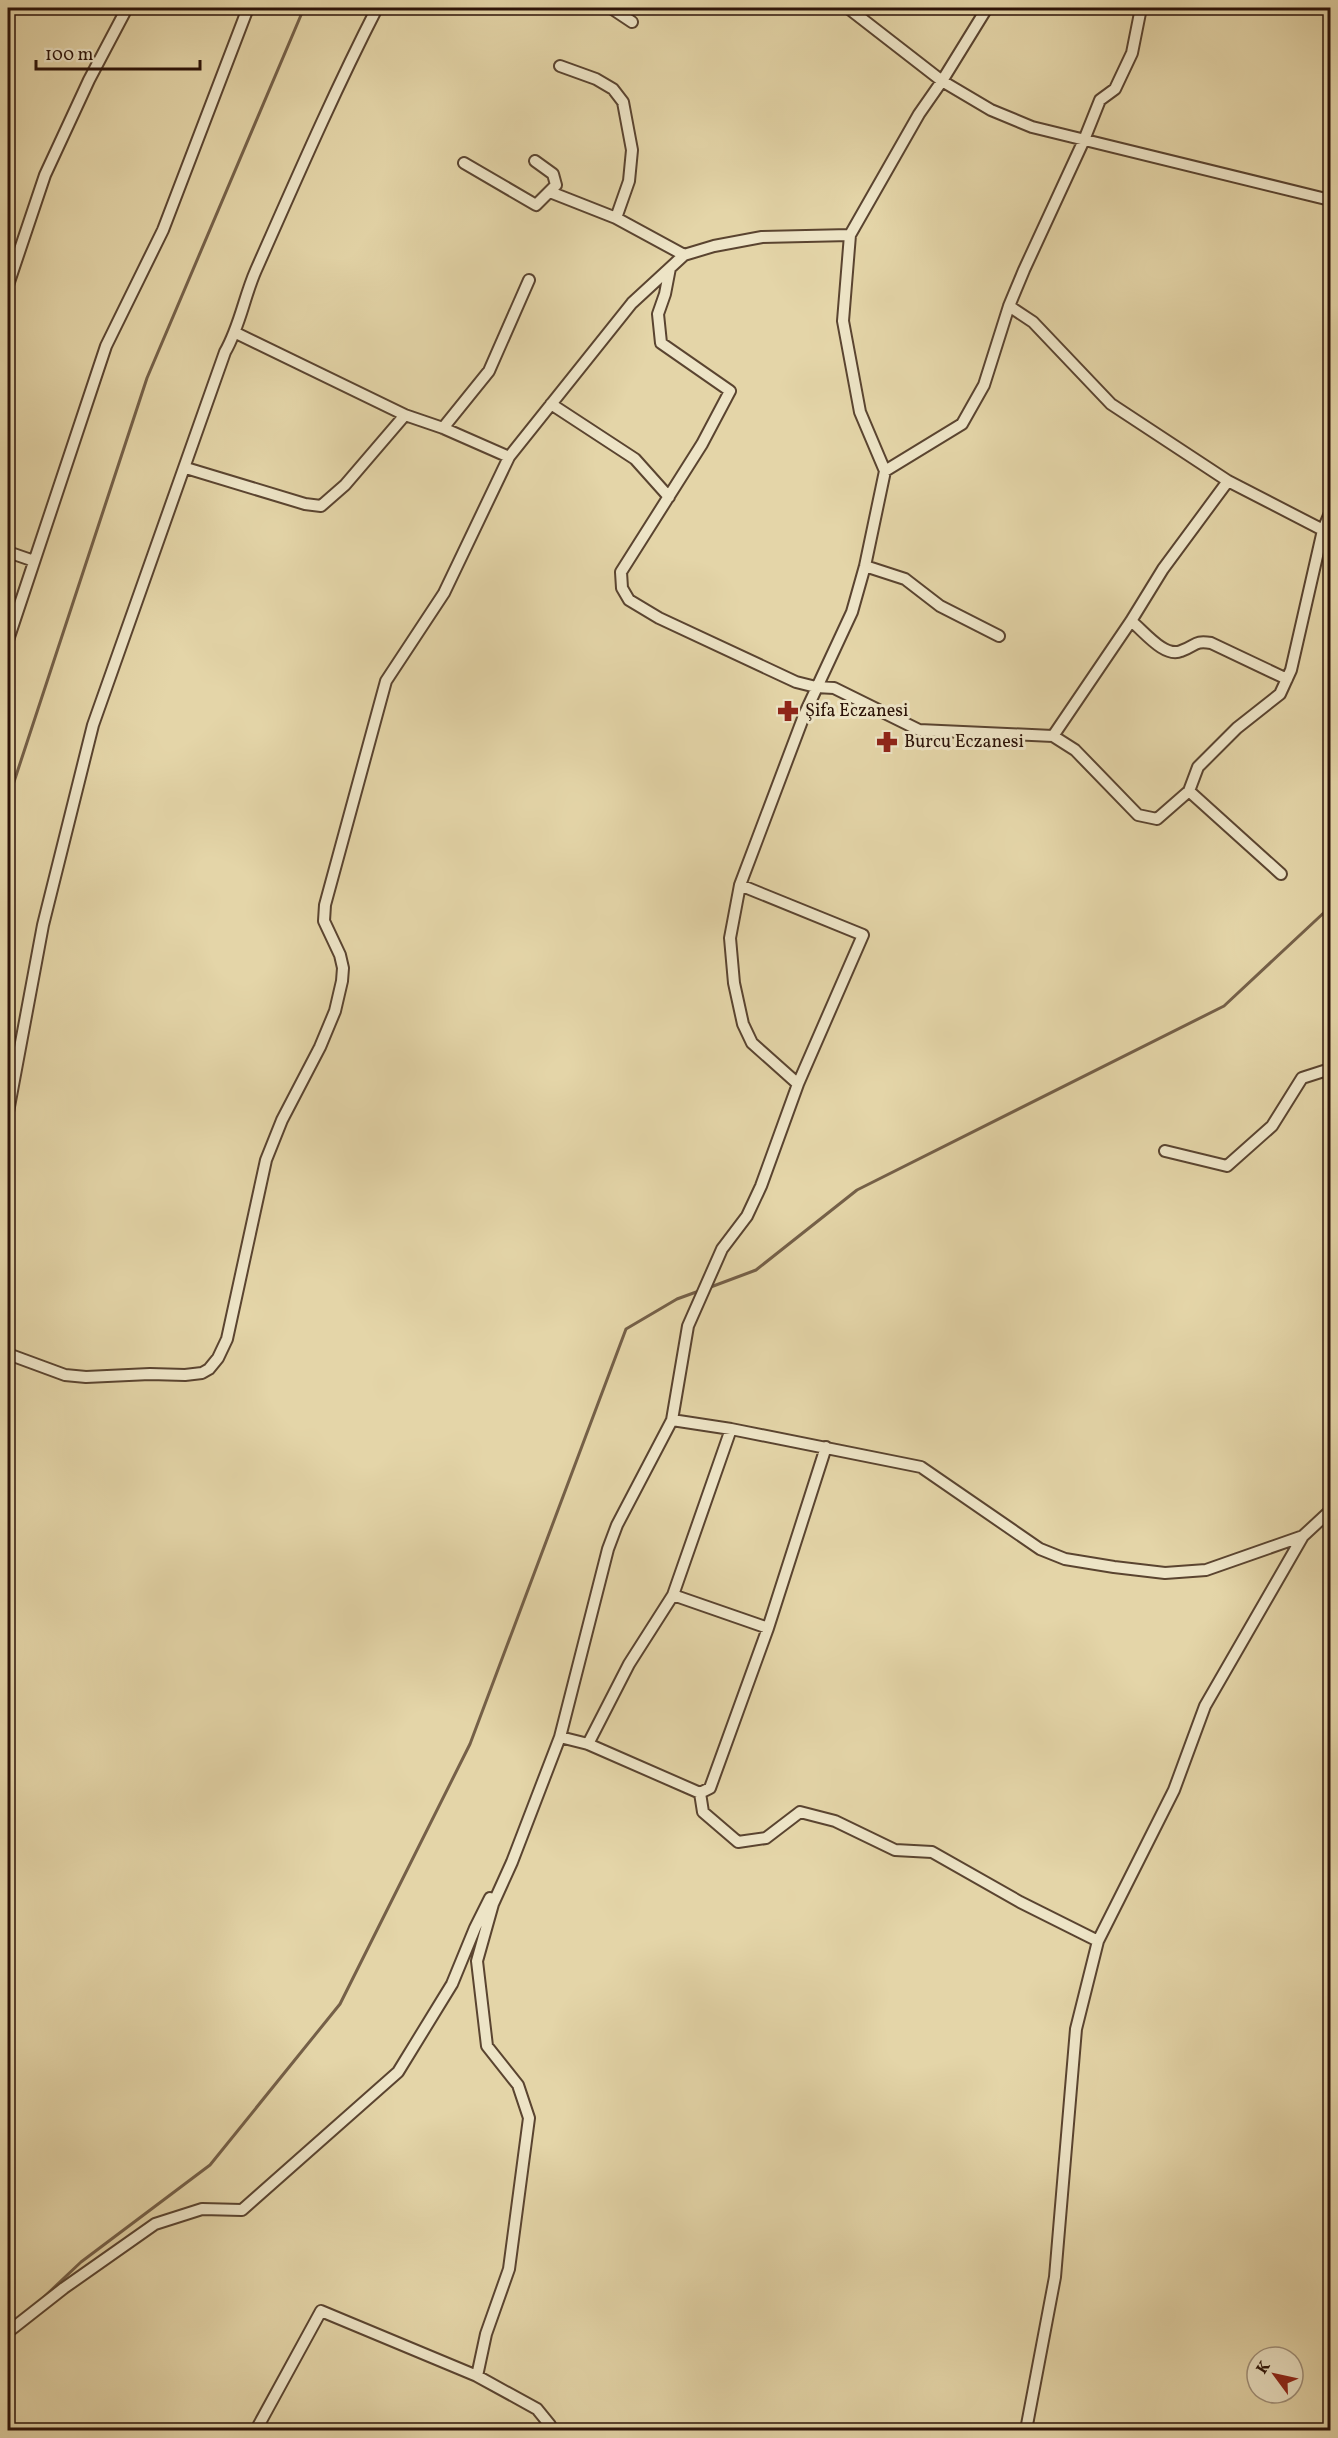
<svg xmlns="http://www.w3.org/2000/svg" width="1338" height="2438" viewBox="0 0 1338 2438" font-family="Vollkorn,serif">
<rect width="100%" height="100%" fill="#e4d5a8"/>
<filter id="stains"><feTurbulence type="fractalNoise" baseFrequency=".00333" numOctaves="4"/><feColorMatrix values="0 0 0 0 .2 0 0 0 0 .09 0 0 0 0 .02 0 0 0 .5 -.17"/></filter>
<radialGradient id="worn" r=".72"><stop offset=".6" stop-color="#630" stop-opacity="0"/><stop offset="1" stop-color="#630" stop-opacity=".3"/></radialGradient>
<g fill="none" stroke-linecap="round" stroke-linejoin="round">
<path stroke="#756048" stroke-width="3" d="M 8,800 L 147,378 L 304,8
M 708,1288 L 756,1270 L 857,1190 L 1224,1006 L 1330,907
M 44,2297 L 81,2262 L 210,2165 L 340,2004 L 470,1744 L 626,1329 L 677,1299 L 699,1291"/>
<defs>
<path id="minor" d="M 611,8 L 632,22
M 848,8 L 942,81 L 991,110 L 1032,127 L 1330,200
M 560,66 L 596,79 L 613,89 L 623,102 L 632,150 L 629,181 L 616,218
M 464,163 L 536,205 L 556,185 L 553,174 L 535,161
M 550,192 L 616,218 L 684,255
M 670,268 L 665,294 L 658,314 L 661,343 L 730,391 L 702,444 L 621,572 L 622,588 L 629,600 L 659,618 L 796,682 L 816,687 L 834,688 L 919,730 L 1053,736 L 1075,750 L 1138,815 L 1157,819 L 1189,791 L 1198,767 L 1237,728 L 1280,694 L 1291,670 L 1323,530 L 1330,513
M 8,285 L 45,175 L 89,80 L 127,8
M 1009,306 L 1033,322 L 1111,404 L 1228,481 L 1323,530
M 236,333 L 405,415 L 443,428 L 509,457
M 551,404 L 635,459 L 669,497
M 443,428 L 489,371 L 529,280
M 186,468 L 305,504 L 321,506 L 345,485 L 405,415
M 885,471 L 962,424 L 984,385 L 1009,306 L 1024,270 L 1084,140 L 1100,100 L 1115,89 L 1132,53 L 1141,8
M 8,552 L 34,561
M 865,566 L 905,579 L 940,606 L 999,636
M 1131,621 C 1144,631 1164,658 1181,651 C 1196,646 1194,640 1211,643 L 1287,679
M 8,640 L 106,346 L 163,230 L 248,8
M 1053,736 L 1131,621 L 1163,569 L 1228,481
M 1189,791 L 1281,874
M 798,1084 L 752,1043 L 743,1024 L 734,983 L 730,938 L 740,885 L 805,713 L 852,612 L 865,566 L 885,471 L 860,412 L 843,321 L 850,235 L 919,114 L 942,81 L 987,8
M 8,1112 L 43,925 L 93,725 L 225,352 C 240,326 244,297 256,270 C 295,182 333,94 377,8
M 1165,1151 L 1227,1166 L 1272,1126 L 1302,1078 L 1330,1069
M 8,1354 L 65,1375 L 86,1377 L 150,1374 L 185,1375 L 202,1373 L 209,1369 L 218,1358 L 227,1339 L 266,1160 L 282,1120 L 320,1047 L 335,1011 L 342,981 L 343,968 L 340,955 L 324,921 L 325,905 L 386,681 L 444,593 L 509,457 L 632,303 L 684,255 L 714,246 L 762,237 L 850,235
M 672,1420 L 731,1429 L 921,1467 L 1040,1549 L 1065,1559 L 1114,1567 L 1165,1573 L 1206,1570 L 1303,1536 L 1330,1511
M 673,1595 L 768,1628
M 560,1737 L 588,1744 L 700,1793 L 710,1788 L 768,1628 L 826,1447
M 588,1744 L 629,1664 L 673,1595 L 731,1429
M 700,1793 L 703,1812 L 738,1842 L 766,1838 L 800,1812 L 835,1821 L 895,1850 L 932,1852 L 1020,1902 L 1098,1941
M 8,2332 L 64,2288 L 155,2224 L 202,2209 L 242,2210 L 398,2072 L 452,1984 L 475,1928 L 490,1898
M 477,2376 L 486,2334 L 509,2269 L 529,2118 L 518,2085 L 487,2046 L 477,1961 L 493,1904 L 512,1862 L 560,1737 L 608,1549 L 617,1525 L 672,1420 L 688,1326 L 722,1249 L 747,1216 L 761,1186 L 798,1084 L 863,935 L 740,885
M 256,2430 L 321,2311 L 477,2376 L 537,2409 L 550,2425 L 549,2430
M 1026,2430 L 1055,2277 L 1076,2029 L 1098,1941 L 1174,1790 L 1205,1706 L 1303,1536"/>
</defs>
<use href="#minor" stroke="#5a4430" stroke-width="14"/>
<use href="#minor" stroke="#ede4c6" stroke-width="10"/>
</g>
<defs>
<symbol id="pharmacy-bare" viewBox="-9 -9 18 18"><path d="M-2-6h4v4h4v4h-4v4h-4v-4h-4v-4h4Z" fill="#8f2418" stroke="#ede4c6" stroke-width="2.5" paint-order="stroke"/></symbol>
</defs>
<g fill-rule="evenodd">
<use href="#pharmacy-bare" x="773" y="696" width="30" height="30"/>
<use href="#pharmacy-bare" x="872" y="727" width="30" height="30"/>
</g>
<g text-anchor="middle" dominant-baseline="central" stroke-width="6" stroke-linejoin="round" paint-order="stroke">
<g font-size="18" fill="#2c1308" stroke="#ede4c6" text-anchor="start">
<text x="805" y="711">Şifa Eczanesi</text>
<text x="904" y="742">Burcu Eczanesi</text>
</g>
</g>
<rect width="1338" height="2438" fill="none" stroke="#e4d5a8" stroke-width="30"/>
<rect x="9" y="9" width="1320" height="2420" fill="none" stroke="#2c1308" stroke-width="3"/>
<rect x="15" y="15" width="1308" height="2408" fill="none" stroke="#2c1308" stroke-width="1.5"/>
<g transform="translate(1275 2375) rotate(303)"><circle r="28" fill="#ede4c6" stroke="#a0907a" stroke-width="1.5"/>
<path d="M0-4.5L10 22L0 15L-10 22Z" fill="#8f2418"/>
<text y="-9" font-size="16" font-weight="bold" text-anchor="middle" fill="#2c1308">K</text>
</g>
<path d="M36 60v9h164v-9" fill="none" stroke="#2c1308" stroke-width="3"/>
<text x="45" y="60" font-size="18" fill="#2c1308" stroke="#ede4c6" stroke-width="4.5" paint-order="stroke">100 m</text>
<rect width="100%" height="100%" filter="url(#stains)"/>
<rect width="100%" height="100%" fill="url(#worn)"/>
</svg>
